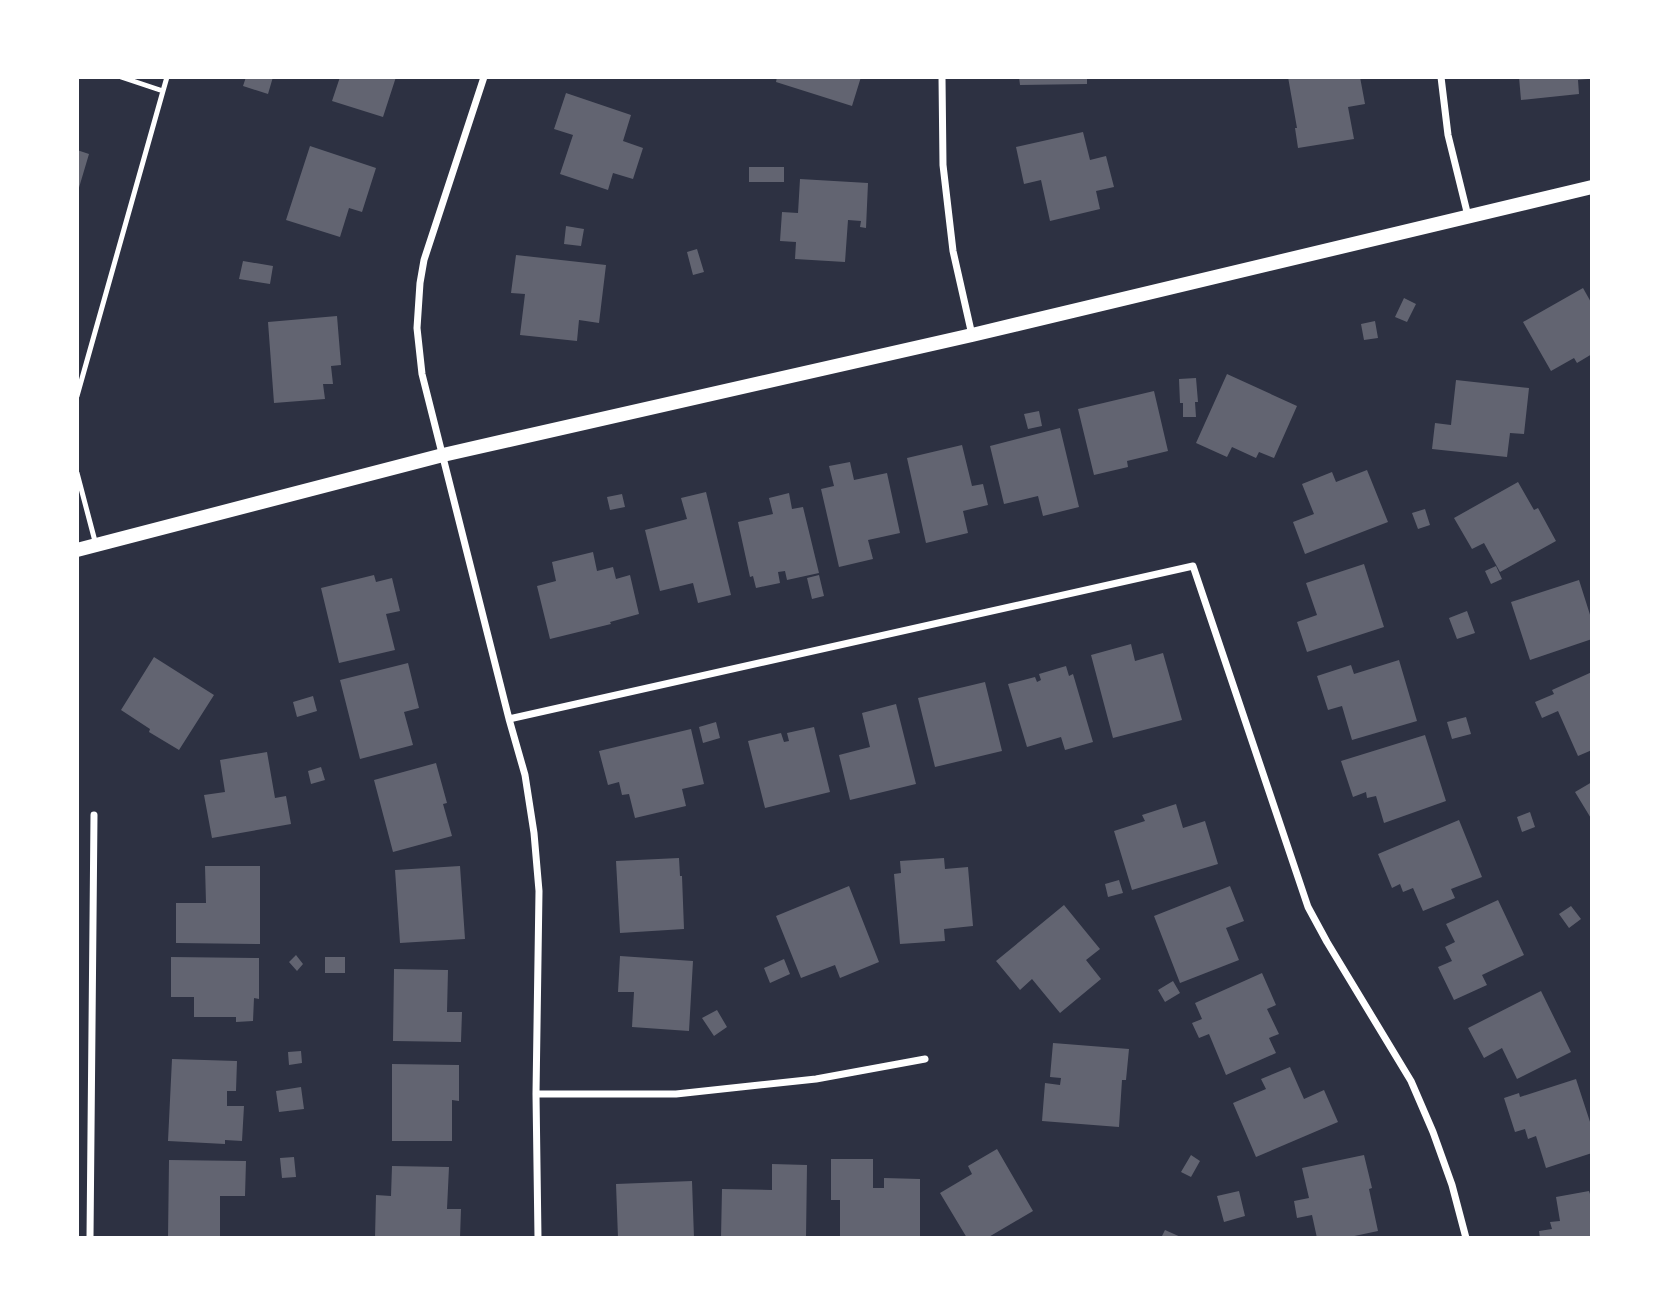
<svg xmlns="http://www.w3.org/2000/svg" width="1669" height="1315" viewBox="0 0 1669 1315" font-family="'IBM Plex Serif',serif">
<rect width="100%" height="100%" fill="#2d3142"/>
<path fill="#626471" d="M 246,77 L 273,77 L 268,94 L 243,86 Z
M 340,77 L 396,77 L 383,117 L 332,101 Z
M 777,77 L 861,77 L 852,106 L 776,82 Z
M 1019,77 L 1087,77 L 1087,84 L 1020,85 Z
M 1288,77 L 1360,77 L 1365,104 L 1348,107 L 1354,139 L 1298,148 L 1295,128 L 1297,128 Z
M 1519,77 L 1588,77 L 1588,79 L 1578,80 L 1579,94 L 1521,100 Z
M 566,93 L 631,115 L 623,141 L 643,148 L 633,179 L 613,173 L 608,190 L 560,174 L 573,135 L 554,129 Z
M 1083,132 L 1090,160 L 1106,156 L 1114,187 L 1096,191 L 1100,209 L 1050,221 L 1041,180 L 1024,184 L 1016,147 Z
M 310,146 L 376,168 L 362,212 L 349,208 L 340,237 L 286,220 Z
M 77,150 L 89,154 L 78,191 L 77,191 Z
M 749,167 L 784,167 L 784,182 L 749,182 Z
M 800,179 L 868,183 L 866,228 L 860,227 L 861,221 L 848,220 L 845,262 L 795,259 L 796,242 L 780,241 L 782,212 L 798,213 Z
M 566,226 L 584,229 L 581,246 L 564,244 Z
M 697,249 L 704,272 L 693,275 L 687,252 Z
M 516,255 L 606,265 L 599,323 L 579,320 L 577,341 L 520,335 L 525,294 L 511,293 Z
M 243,261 L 273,266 L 270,284 L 239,279 Z
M 1583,288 L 1592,304 L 1592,354 L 1577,363 L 1574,358 L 1551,371 L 1523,322 Z
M 1404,298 L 1416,304 L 1407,322 L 1395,317 Z
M 337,316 L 341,365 L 331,366 L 333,384 L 323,384 L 325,399 L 274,403 L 268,322 Z
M 1375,321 L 1378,338 L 1364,340 L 1361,324 Z
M 1227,374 L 1297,406 L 1274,458 L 1259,452 L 1256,458 L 1232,447 L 1227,457 L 1196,443 Z
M 1196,378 L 1198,402 L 1195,402 L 1196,417 L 1183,417 L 1183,403 L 1180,403 L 1179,379 Z
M 1456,380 L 1529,388 L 1524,434 L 1510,433 L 1507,457 L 1432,449 L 1435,423 L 1451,425 Z
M 1154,391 L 1168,451 L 1127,461 L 1128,467 L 1094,475 L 1078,409 Z
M 1039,411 L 1042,426 L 1028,429 L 1024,414 Z
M 1060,428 L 1079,507 L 1043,516 L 1038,496 L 1004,504 L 990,446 Z
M 962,445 L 972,486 L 983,484 L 988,505 L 963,511 L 968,533 L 926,543 L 907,458 Z
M 850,462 L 854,480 L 887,473 L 900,533 L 868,540 L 873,559 L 839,567 L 821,489 L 834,486 L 829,466 Z
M 1367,470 L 1388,522 L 1305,554 L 1293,522 L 1314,514 L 1302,484 L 1332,472 L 1336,482 Z
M 1518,482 L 1534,510 L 1538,508 L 1556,541 L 1500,572 L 1484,543 L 1472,549 L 1454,518 Z
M 706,492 L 731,595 L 698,603 L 693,583 L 660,591 L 645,530 L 687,519 L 681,498 Z
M 789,493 L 792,509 L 803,507 L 819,573 L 787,580 L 785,571 L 778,572 L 780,583 L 756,588 L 753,576 L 750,577 L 738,522 L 773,514 L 769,498 Z
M 622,494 L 625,507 L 610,510 L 607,497 Z
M 1425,509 L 1430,525 L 1418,529 L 1412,513 Z
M 593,552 L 597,571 L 613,567 L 616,579 L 630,575 L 639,614 L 610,622 L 611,624 L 550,639 L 537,586 L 556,581 L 552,562 Z
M 1364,564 L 1384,627 L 1307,652 L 1297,622 L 1317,615 L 1306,583 Z
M 1496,566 L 1502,579 L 1491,584 L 1485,571 Z
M 374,575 L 376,582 L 392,578 L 400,611 L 386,614 L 395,650 L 339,663 L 321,588 Z
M 819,575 L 824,596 L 812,599 L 807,578 Z
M 1579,580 L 1592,621 L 1592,639 L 1530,660 L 1511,602 Z
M 1467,611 L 1475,633 L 1457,639 L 1449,618 Z
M 1131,644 L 1135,661 L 1163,653 L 1182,720 L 1113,738 L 1091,655 Z
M 154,657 L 214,695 L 179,750 L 149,732 L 150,729 L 121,710 Z
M 1399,660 L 1417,721 L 1352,740 L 1342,706 L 1328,710 L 1317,676 L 1351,665 L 1354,674 Z
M 408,663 L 419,708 L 404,712 L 413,745 L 360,759 L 340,680 Z
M 1066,666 L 1069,676 L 1073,674 L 1093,742 L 1065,750 L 1061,737 L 1027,747 L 1008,684 L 1035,677 L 1037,682 L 1041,680 L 1039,674 Z
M 1592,672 L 1592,750 L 1578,756 L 1558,711 L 1542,718 L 1535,702 L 1554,694 L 1552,690 Z
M 985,682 L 1002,751 L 935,767 L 918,698 Z
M 313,696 L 317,711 L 297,717 L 293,702 Z
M 896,704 L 916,784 L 850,800 L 839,755 L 870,747 L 862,713 Z
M 1466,717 L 1471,734 L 1452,739 L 1447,722 Z
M 716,722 L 720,738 L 703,743 L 699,727 Z
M 814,727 L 830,792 L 765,808 L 748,741 L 781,733 L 784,742 L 789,741 L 787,733 Z
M 691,729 L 704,784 L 682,789 L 686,806 L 635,818 L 629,794 L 622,795 L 619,782 L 608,785 L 599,751 Z
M 1425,735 L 1446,801 L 1384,823 L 1376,796 L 1367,798 L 1366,792 L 1353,797 L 1341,761 Z
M 267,752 L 275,798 L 286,796 L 291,824 L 212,838 L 204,795 L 225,792 L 220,760 Z
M 436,763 L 447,803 L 443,804 L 452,836 L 393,852 L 374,780 Z
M 321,767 L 325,780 L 311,784 L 308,771 Z
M 1592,782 L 1592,820 L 1575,792 Z
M 1176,804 L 1183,828 L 1205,821 L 1218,864 L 1132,890 L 1114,831 L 1145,821 L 1142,815 Z
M 1530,812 L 1535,827 L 1522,832 L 1517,817 Z
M 1459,820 L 1482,877 L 1451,889 L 1455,898 L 1423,911 L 1413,888 L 1403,892 L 1400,884 L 1392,888 L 1378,854 Z
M 679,858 L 680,876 L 682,876 L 684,929 L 620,933 L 616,861 Z
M 944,858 L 945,869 L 968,867 L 973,926 L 944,929 L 945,941 L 900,944 L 894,874 L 901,873 L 900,861 Z
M 205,866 L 260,866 L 260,944 L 176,943 L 176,903 L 206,903 Z
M 460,866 L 465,939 L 400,943 L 395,870 Z
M 1119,880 L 1123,893 L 1108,897 L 1105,884 Z
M 849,886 L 879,962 L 840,978 L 835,965 L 801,978 L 776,916 Z
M 1230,886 L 1244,921 L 1226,928 L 1239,960 L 1180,983 L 1154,916 Z
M 1498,900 L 1524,955 L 1482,975 L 1487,985 L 1454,1000 L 1438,967 L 1452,961 L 1445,947 L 1455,942 L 1446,924 Z
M 1064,905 L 1100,949 L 1086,960 L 1101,979 L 1060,1013 L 1032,979 L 1020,990 L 996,961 Z
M 1571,906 L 1581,919 L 1569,928 L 1559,914 Z
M 296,955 L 303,964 L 297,971 L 289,962 Z
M 620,956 L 693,961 L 689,1031 L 632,1027 L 634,992 L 618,992 Z
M 171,957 L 259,958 L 259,999 L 254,998 L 253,1021 L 236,1022 L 236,1017 L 194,1017 L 194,997 L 171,997 Z
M 325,957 L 345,957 L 345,973 L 325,973 Z
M 784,959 L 790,974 L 770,983 L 764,968 Z
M 394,969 L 448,970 L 447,1012 L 462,1012 L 461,1042 L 393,1041 Z
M 1262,973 L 1276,1005 L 1267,1009 L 1279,1034 L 1269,1038 L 1276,1053 L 1226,1075 L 1209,1034 L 1199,1038 L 1192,1023 L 1202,1019 L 1195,1003 Z
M 1173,981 L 1180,993 L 1165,1002 L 1158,990 Z
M 1541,991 L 1571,1052 L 1517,1079 L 1502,1048 L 1484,1058 L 1468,1028 Z
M 717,1010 L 727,1027 L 714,1036 L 702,1018 Z
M 1053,1043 L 1129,1049 L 1126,1080 L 1122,1080 L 1119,1127 L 1042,1121 L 1045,1083 L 1060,1085 L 1061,1078 L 1050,1077 Z
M 301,1051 L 302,1063 L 289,1065 L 288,1052 Z
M 172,1059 L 237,1061 L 236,1091 L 227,1091 L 227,1106 L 244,1106 L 242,1141 L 225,1140 L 225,1144 L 168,1141 Z
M 392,1064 L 459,1065 L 459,1101 L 452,1100 L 452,1141 L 392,1141 Z
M 1290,1067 L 1304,1099 L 1324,1090 L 1338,1122 L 1256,1157 L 1233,1103 L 1266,1089 L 1261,1079 Z
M 1576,1079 L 1592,1128 L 1592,1153 L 1546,1168 L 1536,1136 L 1528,1139 L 1525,1129 L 1515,1132 L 1504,1098 L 1519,1093 L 1520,1097 Z
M 301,1087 L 304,1109 L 279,1112 L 276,1091 Z
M 997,1149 L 1033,1211 L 987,1238 L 967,1238 L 940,1193 L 972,1174 L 968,1166 Z
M 1191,1155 L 1200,1161 L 1191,1177 L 1181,1172 Z
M 1364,1155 L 1372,1188 L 1369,1189 L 1378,1231 L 1345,1238 L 1317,1238 L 1312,1215 L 1297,1218 L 1294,1201 L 1309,1198 L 1302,1168 Z
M 294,1157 L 296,1177 L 282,1178 L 280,1158 Z
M 831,1159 L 873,1159 L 873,1188 L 884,1188 L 884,1178 L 920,1179 L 920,1238 L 840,1238 L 840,1200 L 831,1200 Z
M 169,1160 L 246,1161 L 245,1196 L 220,1196 L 220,1238 L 168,1238 Z
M 772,1164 L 807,1165 L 806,1238 L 721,1238 L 722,1189 L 772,1190 Z
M 392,1166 L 449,1167 L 447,1209 L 461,1209 L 460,1238 L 375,1238 L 376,1195 L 391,1196 Z
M 692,1181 L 694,1238 L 618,1238 L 616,1184 Z
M 1239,1191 L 1245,1216 L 1224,1222 L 1217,1196 Z
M 1589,1191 L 1592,1200 L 1592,1238 L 1540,1238 L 1539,1231 L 1552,1229 L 1550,1222 L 1560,1221 L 1556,1197 Z
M 1165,1230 L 1183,1238 L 1161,1238 Z"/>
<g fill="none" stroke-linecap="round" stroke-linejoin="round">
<path stroke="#fff" stroke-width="5" d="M 163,91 L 167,77
M 77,396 L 163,91 L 121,77
M 77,473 L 96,545"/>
<path stroke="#fff" stroke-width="7" d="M 484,77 L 424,260 L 420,283 L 417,328 L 422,374 L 509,719 L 525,775 L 534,833 L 539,891 L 536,1094 L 538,1238
M 942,77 L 943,165 L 953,251 L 972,335
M 1441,77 L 1448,135 L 1468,216
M 509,719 L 1193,566 L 1308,907 L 1327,942 L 1411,1081 L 1433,1132 L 1452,1185 L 1466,1238
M 536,1094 L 676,1094 L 816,1079 L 925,1059
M 90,1238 L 94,815"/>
<path stroke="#fff" stroke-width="14" d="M 77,550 L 443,455 L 972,335 L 1592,187"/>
</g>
<rect width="1669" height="1315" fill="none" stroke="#ffffff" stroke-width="158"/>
</svg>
